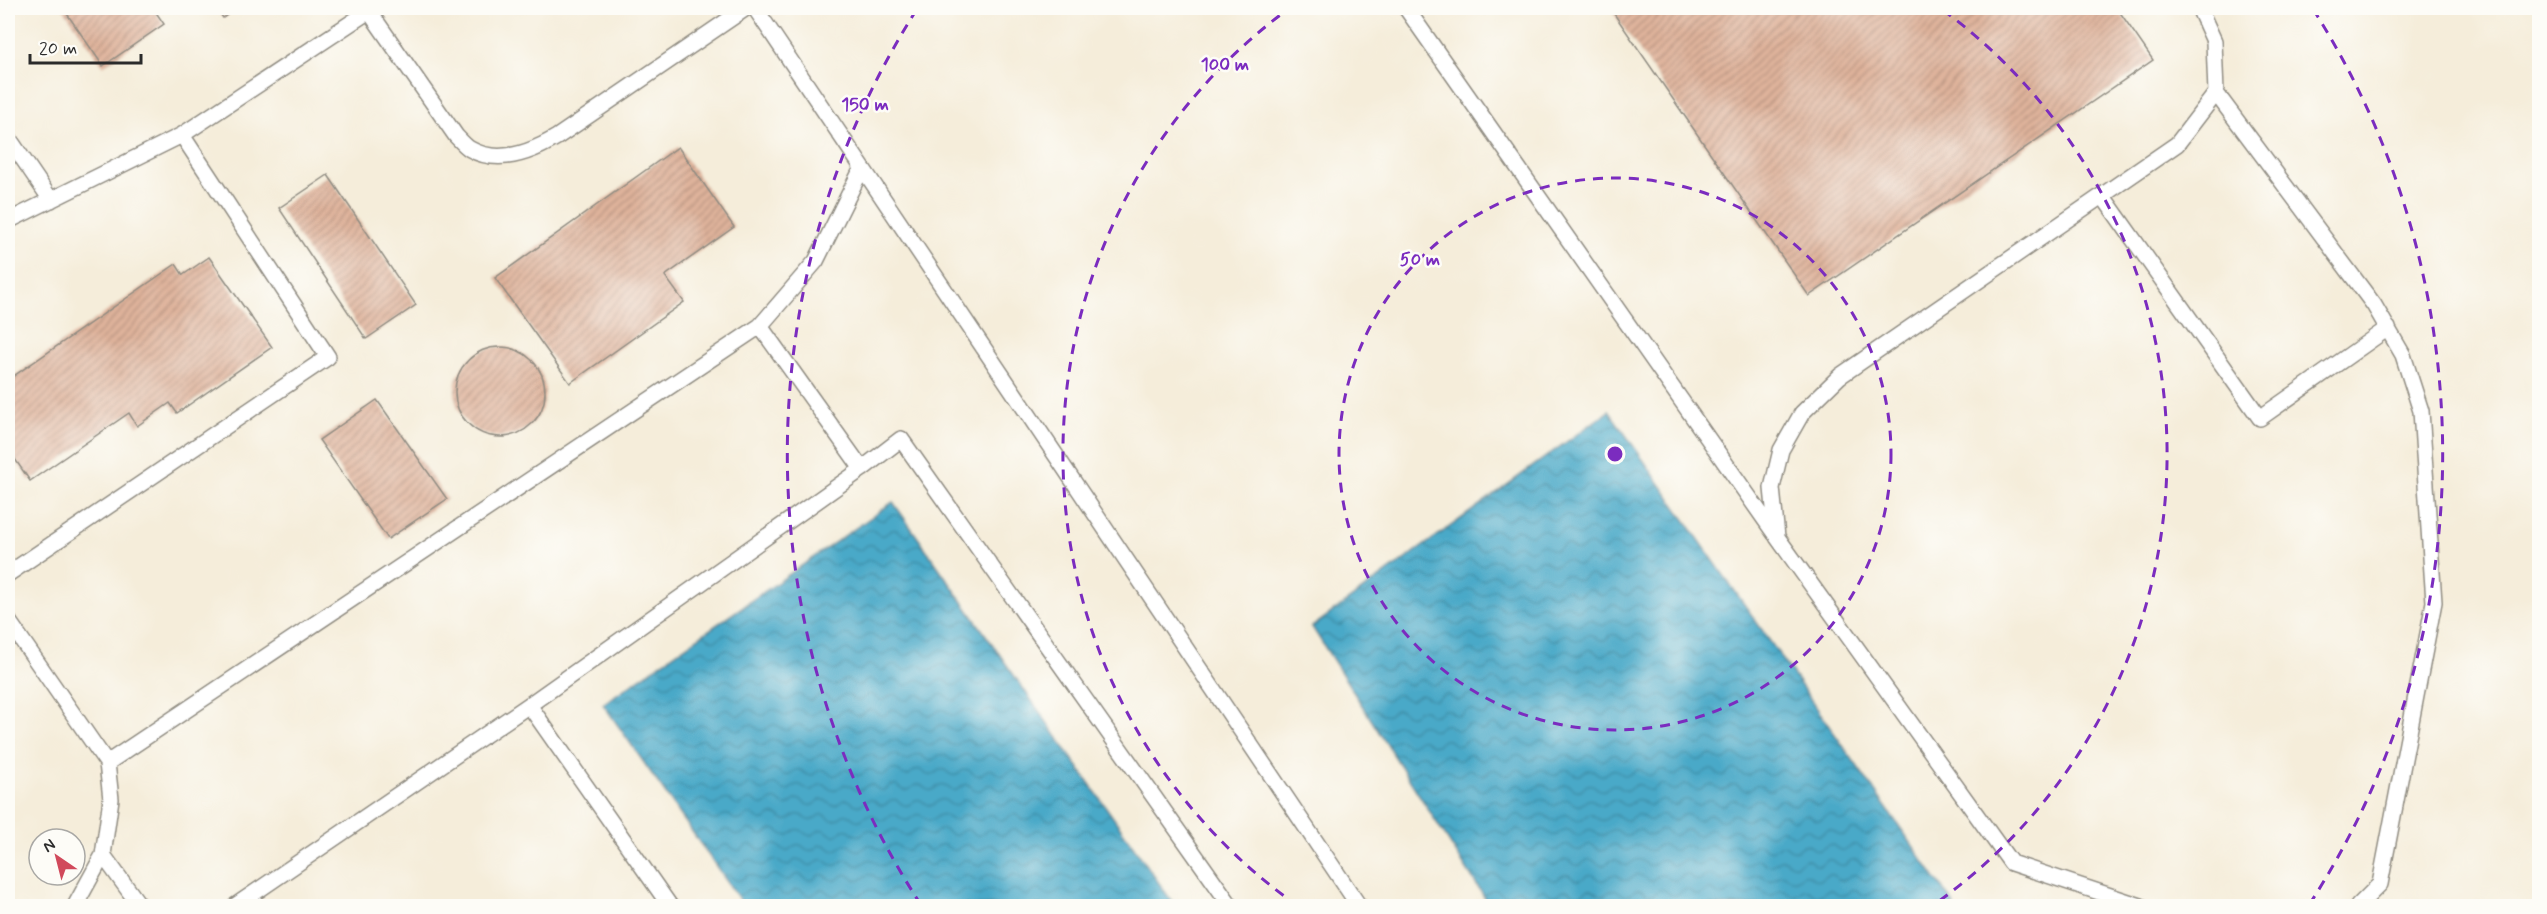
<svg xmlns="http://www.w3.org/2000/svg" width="2547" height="914" viewBox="0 0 2547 914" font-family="Mynerve,sans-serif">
<defs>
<pattern id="water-waves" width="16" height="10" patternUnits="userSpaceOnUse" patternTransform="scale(1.5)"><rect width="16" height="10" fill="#49a9c8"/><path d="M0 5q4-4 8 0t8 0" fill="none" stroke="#3d8aa3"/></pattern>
<pattern id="building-hatch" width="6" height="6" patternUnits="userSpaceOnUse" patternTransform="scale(1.5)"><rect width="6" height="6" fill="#dfb39b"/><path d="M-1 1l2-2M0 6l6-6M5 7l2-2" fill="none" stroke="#b5927f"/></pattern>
</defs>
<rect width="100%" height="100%" fill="#fdfcf7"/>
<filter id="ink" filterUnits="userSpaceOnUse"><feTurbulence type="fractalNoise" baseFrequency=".0167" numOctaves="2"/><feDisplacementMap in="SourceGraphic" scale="12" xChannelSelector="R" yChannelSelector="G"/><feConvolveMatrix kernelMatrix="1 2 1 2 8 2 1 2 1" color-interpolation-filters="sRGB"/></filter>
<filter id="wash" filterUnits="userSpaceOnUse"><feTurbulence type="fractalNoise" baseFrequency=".008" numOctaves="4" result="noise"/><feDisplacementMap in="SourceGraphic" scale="24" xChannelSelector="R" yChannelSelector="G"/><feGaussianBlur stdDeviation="1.35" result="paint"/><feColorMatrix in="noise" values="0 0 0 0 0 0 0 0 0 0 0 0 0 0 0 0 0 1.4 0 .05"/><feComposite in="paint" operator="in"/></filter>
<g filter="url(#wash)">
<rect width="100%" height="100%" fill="#f5edda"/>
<path fill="url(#water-waves)" stroke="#3a6a7a" stroke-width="1.5" d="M 1609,411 L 1955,906 L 1490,906 L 1312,627 Z
M 893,502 L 1175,906 L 744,906 L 603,704 Z"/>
<g id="blocks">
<path fill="url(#building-hatch)" d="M 63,8 L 153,8 L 164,24 L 103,66 Z
M 216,8 L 237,8 L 223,18 Z
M 1610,8 L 2117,8 L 2153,60 L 1809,296 Z
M 678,147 L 734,227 L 665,276 L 684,302 L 570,383 L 495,278 Z
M 328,175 L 416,305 L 366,339 L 279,208 Z
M 209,257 L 272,347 L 177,413 L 170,403 L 137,426 L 129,413 L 30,481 L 8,449 L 8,380 L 176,264 L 183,275 Z
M455 392a45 45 0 1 1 90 0a45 45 0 1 1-90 0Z
M 377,400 L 447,499 L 388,539 L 319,440 Z"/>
</g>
</g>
<g filter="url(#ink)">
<use href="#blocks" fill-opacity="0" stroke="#908c82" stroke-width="1.5"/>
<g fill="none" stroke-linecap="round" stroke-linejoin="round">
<defs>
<path id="service" d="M 755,8 L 1359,906
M 1406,8 L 1775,534
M 2199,8 L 2214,41 L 2216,93 L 2374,305 L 2403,355 L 2421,411 L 2434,602 L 2380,884 L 2358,906
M 369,11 L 456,136 C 460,140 465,146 470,149 C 498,165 532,152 557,137 L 746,8
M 8,137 L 51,200
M 2102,195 L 2260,418 L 2388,328
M 8,221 L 182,135 L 369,11 L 366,8
M 862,469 L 901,439 L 1231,906
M 8,574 L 328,357 L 182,135
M 8,620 L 107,763 L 111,799 L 103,855 L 75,906
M 529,705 L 670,906
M 107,763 L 760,326
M 103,855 L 140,906
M 235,906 L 529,705 L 862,469 L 760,326 L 816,261 L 862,168
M 2141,906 L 2011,863 L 1777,537 L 1772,488 L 1781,450 L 1802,413 L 1840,376 L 2177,144 L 2216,93"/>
</defs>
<use href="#service" stroke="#908c82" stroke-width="18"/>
<use href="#service" stroke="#fff" stroke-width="15"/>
</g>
</g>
<g fill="none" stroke="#7b2cbf" stroke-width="3" stroke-dasharray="10 8">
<circle cx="1615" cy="454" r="276"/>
<path d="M1298 906A552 552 0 0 1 1287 10M1943 10A552 552 0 0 1 1932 906"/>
<path d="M921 905A828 828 0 0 1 917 9M2313 9A828 828 0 0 1 2309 905"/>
</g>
<circle cx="1615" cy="454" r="9" fill="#7b2cbf" stroke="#fdfcf7" stroke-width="3"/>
<g font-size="18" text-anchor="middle" font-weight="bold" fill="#7b2cbf" stroke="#fdfcf7" stroke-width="5" stroke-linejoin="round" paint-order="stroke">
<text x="1225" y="70">100 m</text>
<text x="865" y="110">150 m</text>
<text x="1420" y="265">50 m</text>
</g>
<rect width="2547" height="914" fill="none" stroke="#fdfcf7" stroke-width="30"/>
<g transform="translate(57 857) rotate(325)"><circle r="28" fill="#fdfcf7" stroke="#a9a8a5" stroke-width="1.5"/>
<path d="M0-4.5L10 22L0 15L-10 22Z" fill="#d1495b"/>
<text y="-9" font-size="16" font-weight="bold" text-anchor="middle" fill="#2b2b2b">N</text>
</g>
<path d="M30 54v9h111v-9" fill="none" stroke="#2b2b2b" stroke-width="3"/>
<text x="39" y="54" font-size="18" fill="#2b2b2b" stroke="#fdfcf7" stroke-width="4.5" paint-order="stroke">20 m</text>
</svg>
